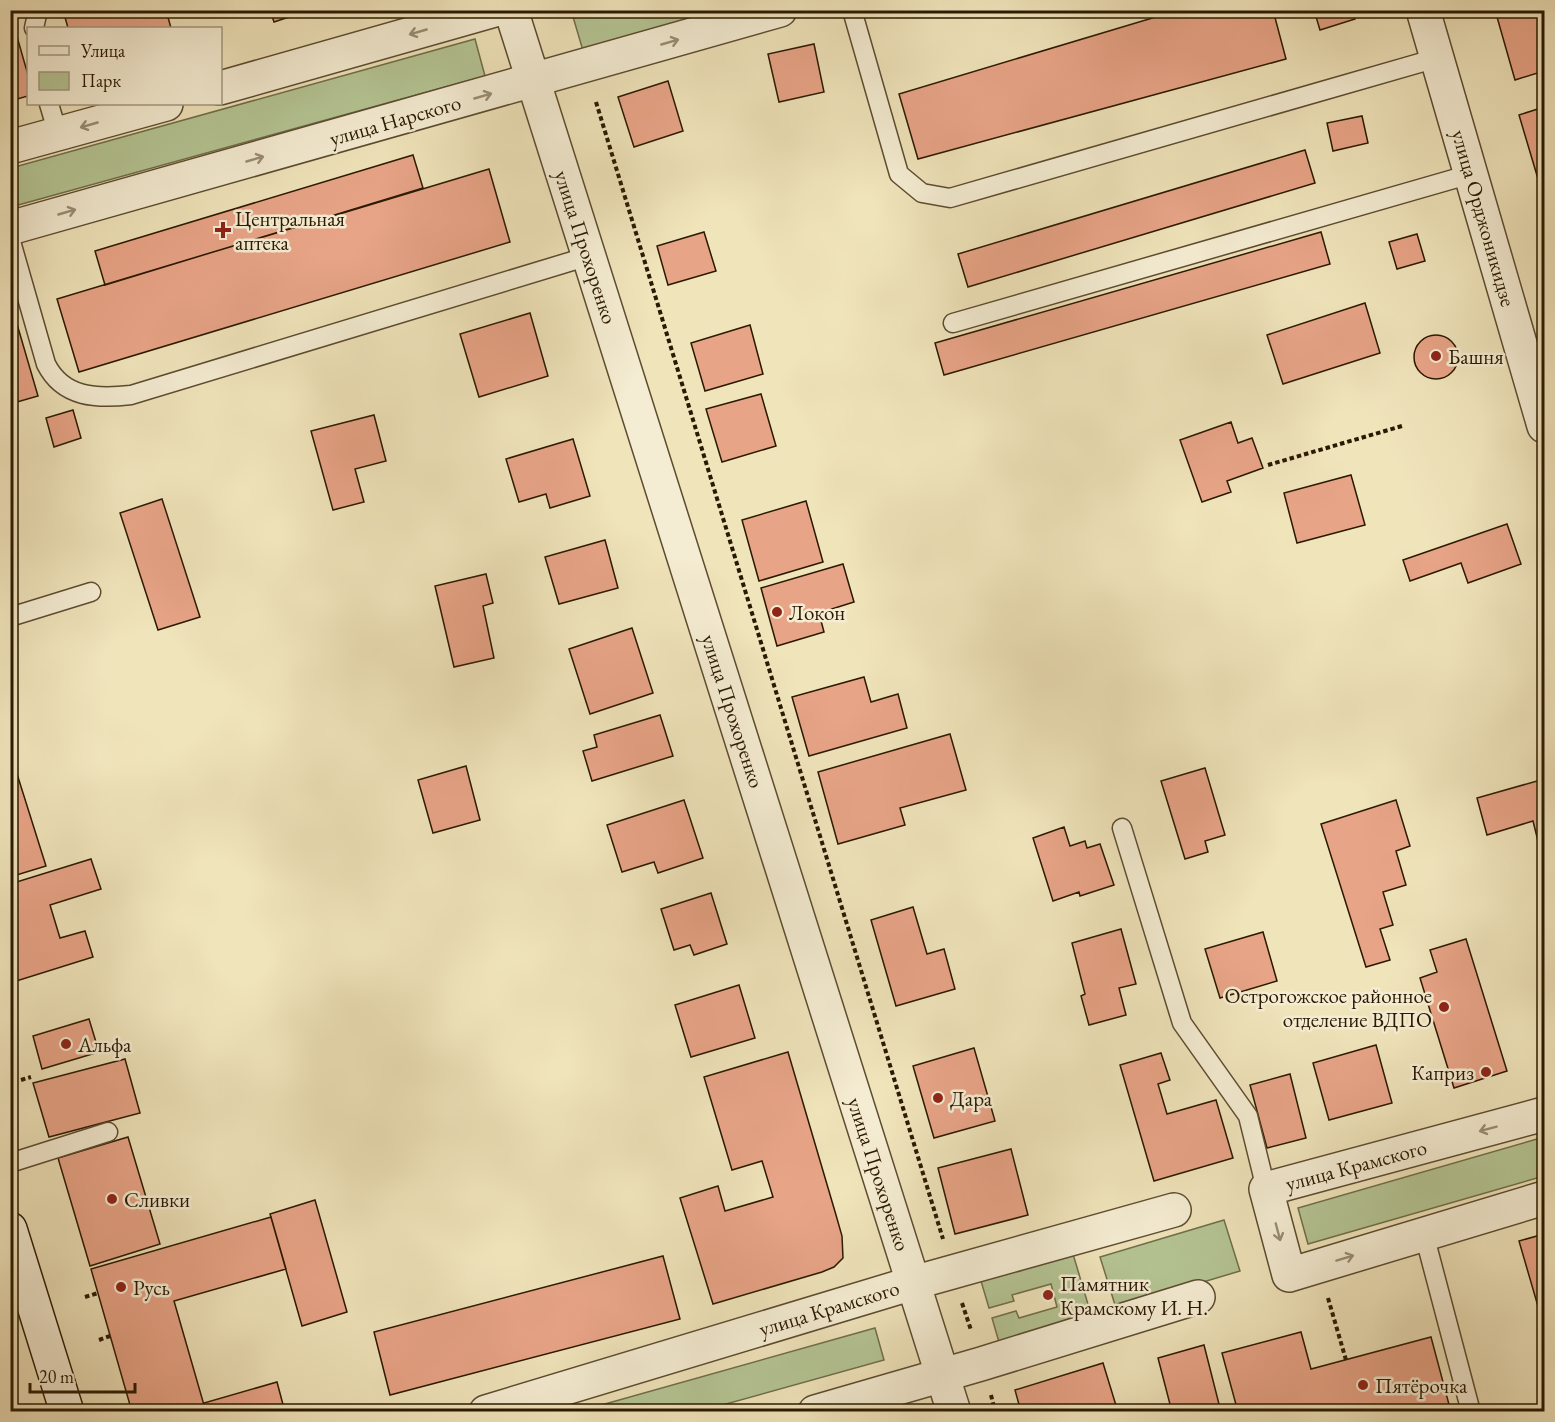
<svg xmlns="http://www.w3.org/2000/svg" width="1555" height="1422" viewBox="0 0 1555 1422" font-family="'EB Garamond',serif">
<rect width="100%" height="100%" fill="#f0e4bb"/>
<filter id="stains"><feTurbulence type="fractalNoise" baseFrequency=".00333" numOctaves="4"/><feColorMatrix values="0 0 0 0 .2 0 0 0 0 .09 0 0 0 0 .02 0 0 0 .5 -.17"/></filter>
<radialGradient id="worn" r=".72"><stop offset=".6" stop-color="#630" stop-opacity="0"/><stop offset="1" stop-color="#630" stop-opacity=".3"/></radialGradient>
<path fill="#b5c594" stroke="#706f4a" stroke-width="1.5" d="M 571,10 L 730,11 L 584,54 Z
M 475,39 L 485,76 L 11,207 L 11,168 Z
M 1544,1137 L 1544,1176 L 1308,1244 L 1298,1208 Z
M 1224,1220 L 1240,1271 L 1116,1308 L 1100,1257 Z
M 1073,1254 L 1093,1321 L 1001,1349 L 992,1318 L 1016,1311 L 1019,1318 L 1057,1307 L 1051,1284 L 1012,1295 L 1014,1301 L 989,1308 L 981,1281 Z
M 875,1328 L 884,1360 L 701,1411 L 580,1411 Z"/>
<path fill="#e8a487" stroke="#2a1901" stroke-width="1.5" d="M 63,10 L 166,10 L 171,28 L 68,28 Z
M 270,10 L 310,10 L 274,22 Z
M 1179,10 L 1273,10 L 1286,59 L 918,159 L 899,94 Z
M 1314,10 L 1352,10 L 1355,19 L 1320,30 Z
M 1495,10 L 1544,10 L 1544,71 L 1515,80 Z
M 14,26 L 28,75 L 28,96 L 10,101 L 10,27 Z
M 814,44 L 824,92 L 779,102 L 768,54 Z
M 668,81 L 683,131 L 634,147 L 618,97 Z
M 1544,107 L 1544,199 L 1519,115 Z
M 1362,116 L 1368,143 L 1333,151 L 1327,123 Z
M 1305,150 L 1315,183 L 968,287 L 958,254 Z
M 413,155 L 423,188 L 105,285 L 95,251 Z
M 489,169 L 510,242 L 79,372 L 57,299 Z
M 704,232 L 716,271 L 668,285 L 657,246 Z
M 1321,232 L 1330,264 L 944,375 L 935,343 Z
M 1417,234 L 1425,261 L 1397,269 L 1389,242 Z
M 10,300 L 38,396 L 10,404 Z
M 1365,303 L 1380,353 L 1283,384 L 1267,335 Z
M 530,313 L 548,376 L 479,397 L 460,334 Z
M 750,325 L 763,374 L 705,391 L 691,343 Z
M1414 357a22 22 0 1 1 44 0a22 22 0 1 1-44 0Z
M 761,394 L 776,446 L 722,462 L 706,409 Z
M 73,410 L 81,438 L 54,447 L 46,418 Z
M 374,415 L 386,461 L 355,469 L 364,502 L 333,510 L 311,431 Z
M 1231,422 L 1238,443 L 1252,438 L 1263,468 L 1227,481 L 1231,492 L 1202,502 L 1180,440 Z
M 573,439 L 590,496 L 550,508 L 546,494 L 519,502 L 506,459 Z
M 1351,475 L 1365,525 L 1297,543 L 1284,493 Z
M 162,499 L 200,617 L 158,630 L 120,513 Z
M 806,501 L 823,562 L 759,581 L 742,520 Z
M 1507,524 L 1521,564 L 1468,583 L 1461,563 L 1410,581 L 1403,560 Z
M 605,540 L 618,588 L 559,604 L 545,557 Z
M 843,564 L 854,602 L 819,613 L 824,632 L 777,646 L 761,588 Z
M 486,574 L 493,603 L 483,606 L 494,658 L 454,667 L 435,586 Z
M 632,628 L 653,693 L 590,714 L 569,649 Z
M 864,677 L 871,702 L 898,694 L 907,728 L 809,756 L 792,697 Z
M 660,715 L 673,756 L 592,781 L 583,751 L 597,747 L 594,735 Z
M 950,734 L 966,790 L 900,808 L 905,825 L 838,844 L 818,772 Z
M 12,758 L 46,866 L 10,877 L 10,759 Z
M 466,766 L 480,820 L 433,833 L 418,780 Z
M 1205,768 L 1225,835 L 1205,841 L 1208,852 L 1185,859 L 1161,781 Z
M 1544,779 L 1544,844 L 1539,845 L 1533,821 L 1487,835 L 1477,798 Z
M 684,800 L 703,858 L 658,873 L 654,862 L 622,872 L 607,825 Z
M 1396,800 L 1410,846 L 1396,851 L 1406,885 L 1383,892 L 1393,925 L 1380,929 L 1390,960 L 1366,967 L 1321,824 Z
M 1064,827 L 1070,846 L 1085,841 L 1087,848 L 1100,844 L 1114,885 L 1080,896 L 1079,892 L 1053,901 L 1033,838 Z
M 91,859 L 101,889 L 50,905 L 60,938 L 85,931 L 93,957 L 10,983 L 10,884 Z
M 711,893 L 727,944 L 694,955 L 690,945 L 674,950 L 661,909 Z
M 913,907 L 927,954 L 944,949 L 955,989 L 896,1006 L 871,920 Z
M 1121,929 L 1136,984 L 1119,988 L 1126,1015 L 1089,1025 L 1081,996 L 1085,994 L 1072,943 Z
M 1263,932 L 1277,981 L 1220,998 L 1205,949 Z
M 1466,939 L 1507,1071 L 1454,1088 L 1420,978 L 1437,972 L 1430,950 Z
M 739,985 L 755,1038 L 691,1057 L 675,1005 Z
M 89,1019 L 99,1052 L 42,1069 L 33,1036 Z
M 1376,1045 L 1392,1103 L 1329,1120 L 1313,1063 Z
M 974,1048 L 995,1121 L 934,1138 L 913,1066 Z
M 788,1052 L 836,1215 L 842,1236 L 843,1258 L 834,1267 L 822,1272 L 713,1304 L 680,1198 L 718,1186 L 725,1211 L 773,1197 L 762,1161 L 732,1170 L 704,1077 Z
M 1161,1053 L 1170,1080 L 1158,1084 L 1167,1114 L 1216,1100 L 1233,1158 L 1154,1181 L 1120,1065 Z
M 125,1059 L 140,1113 L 49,1137 L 33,1083 Z
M 1290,1074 L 1306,1138 L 1267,1148 L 1250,1085 Z
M 128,1137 L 160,1244 L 90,1266 L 58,1158 Z
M 1011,1149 L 1028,1215 L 955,1234 L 938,1168 Z
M 315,1200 L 347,1312 L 302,1326 L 270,1214 Z
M 271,1217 L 286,1269 L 174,1301 L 206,1412 L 132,1412 L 91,1269 Z
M 1544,1234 L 1544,1327 L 1519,1241 Z
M 663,1256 L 680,1319 L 390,1395 L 374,1332 Z
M 1301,1332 L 1311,1369 L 1431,1337 L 1451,1412 L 1238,1412 L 1222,1353 Z
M 1204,1345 L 1221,1412 L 1172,1412 L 1158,1358 Z
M 1103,1363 L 1118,1412 L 1021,1412 L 1015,1390 Z
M 277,1382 L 285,1412 L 206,1412 L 204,1403 Z"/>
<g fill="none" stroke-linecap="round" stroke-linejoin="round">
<defs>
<path id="lane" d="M 852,10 L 899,174 L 922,193 L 950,198 L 1437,58
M 34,28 L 38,10
M 49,104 L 58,134
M 10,238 L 46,364 C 63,398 97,399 131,395 L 589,256
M 953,323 L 1471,174
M 10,617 L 91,592
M 1122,828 L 1182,1023 L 1248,1116 L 1266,1189
M 10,1163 L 108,1132
M 1424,1234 L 1471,1412"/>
<path id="street" d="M 511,10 L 954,1412
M 1423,10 L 1544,426
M 220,88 L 495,10
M 10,147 L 166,104
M 10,228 L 780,10
M 1544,1114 L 1266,1189 L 1289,1275 L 1544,1198
M 486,1412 L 913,1283 L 1174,1210
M 815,1412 L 981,1364 L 1198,1297"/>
<path id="secondary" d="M 10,1229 L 67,1412"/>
</defs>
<use href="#lane" stroke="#5c4c30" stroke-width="21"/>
<use href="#street" stroke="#5c4c30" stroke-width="36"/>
<use href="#secondary" stroke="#2a1901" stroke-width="36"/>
<path stroke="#2a1901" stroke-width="4" stroke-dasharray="4.5 3" stroke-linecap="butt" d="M 596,102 L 943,1239
M 1268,465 L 1402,426
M 21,1080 L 31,1077
M 85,1297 L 98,1293
M 1328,1298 L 1346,1360
M 962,1303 L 971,1330
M 99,1340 L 110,1336
M 991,1395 L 995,1412"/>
<use href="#lane" stroke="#f5edd3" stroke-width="18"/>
<use href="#street" stroke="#f5edd3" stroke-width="33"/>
<use href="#secondary" stroke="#f5edd3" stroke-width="33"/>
</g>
<defs><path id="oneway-shaft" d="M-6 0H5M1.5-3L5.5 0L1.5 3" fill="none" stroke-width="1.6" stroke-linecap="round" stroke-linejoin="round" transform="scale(1.5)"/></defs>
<g stroke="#9a8e74">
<use href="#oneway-shaft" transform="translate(418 32) rotate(164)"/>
<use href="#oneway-shaft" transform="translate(670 42) rotate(-16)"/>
<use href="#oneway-shaft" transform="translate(483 96) rotate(-16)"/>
<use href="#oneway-shaft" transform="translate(89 125) rotate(164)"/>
<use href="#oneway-shaft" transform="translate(255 159) rotate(-16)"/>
<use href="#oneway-shaft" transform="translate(67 212) rotate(-16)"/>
<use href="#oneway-shaft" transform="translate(1488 1129) rotate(165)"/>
<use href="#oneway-shaft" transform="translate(1278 1232) rotate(75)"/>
<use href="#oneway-shaft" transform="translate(1345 1258) rotate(-17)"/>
</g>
<g fill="#8f2418" stroke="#f5edd3" stroke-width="2">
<path d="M220 221h6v6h6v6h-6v6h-6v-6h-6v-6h6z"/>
<circle cx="1436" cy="356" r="6"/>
<circle cx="777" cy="612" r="6"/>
<circle cx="1444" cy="1007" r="6"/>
<circle cx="66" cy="1044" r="6"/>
<circle cx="1486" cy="1072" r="6"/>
<circle cx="938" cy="1098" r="6"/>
<circle cx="112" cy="1199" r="6"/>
<circle cx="121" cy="1287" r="6"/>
<circle cx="1048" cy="1295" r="6"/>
<circle cx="1363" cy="1385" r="6"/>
</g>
<g text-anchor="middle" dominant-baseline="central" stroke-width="5" stroke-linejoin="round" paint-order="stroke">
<g font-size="21" fill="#2a1901" stroke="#f5edd3">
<text transform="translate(395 120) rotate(-16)">улица Нарского</text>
<text transform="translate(1484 218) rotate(74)">улица Орджоникидзе</text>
<text transform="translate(586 247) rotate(72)">улица Прохоренко</text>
<text transform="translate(733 711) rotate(72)">улица Прохоренко</text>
<text transform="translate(1356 1165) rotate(-15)">улица Крамского</text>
<text transform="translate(879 1174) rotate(72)">улица Прохоренко</text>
<text transform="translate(829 1308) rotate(-17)">улица Крамского</text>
</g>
<g font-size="21" fill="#2a1901" stroke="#f5edd3" text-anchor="start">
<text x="235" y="218">Центральная<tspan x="235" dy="24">аптека</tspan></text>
<text x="1448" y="356">Башня</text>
<text x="789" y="612">Локон</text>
<text x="1432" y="995" text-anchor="end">Острогожское районное<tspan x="1432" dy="24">отделение ВДПО</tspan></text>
<text x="78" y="1044">Альфа</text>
<text x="1474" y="1072" text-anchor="end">Каприз</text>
<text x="950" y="1098">Дара</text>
<text x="124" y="1199">Сливки</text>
<text x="1060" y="1283">Памятник<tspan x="1060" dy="24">Крамскому И. Н.</tspan></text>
<text x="133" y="1287">Русь</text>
<text x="1375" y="1385">Пятёрочка</text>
</g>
</g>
<rect width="1555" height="1422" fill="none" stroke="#f0e4bb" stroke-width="36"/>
<rect x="12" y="12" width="1531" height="1398" fill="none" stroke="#2a1901" stroke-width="3"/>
<rect x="18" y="18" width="1519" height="1386" fill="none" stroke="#2a1901" stroke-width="1.5"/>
<rect x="27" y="27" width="195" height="78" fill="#f5edd3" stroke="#a4987f" stroke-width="1.5"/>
<rect x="39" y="46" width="30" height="9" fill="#f5edd3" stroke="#a4987f" stroke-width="1.5"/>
<text x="81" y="57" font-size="18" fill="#2a1901">Улица</text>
<rect x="39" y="72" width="30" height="18" fill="#b5c594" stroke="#a4987f" stroke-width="1.5"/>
<text x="81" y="87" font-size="18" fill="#2a1901">Парк</text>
<path d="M30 1383v9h105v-9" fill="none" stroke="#2a1901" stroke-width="3"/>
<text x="39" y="1383" font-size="18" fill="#2a1901" stroke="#f5edd3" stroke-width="4.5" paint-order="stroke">20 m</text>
<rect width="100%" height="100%" filter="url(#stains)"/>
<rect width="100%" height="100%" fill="url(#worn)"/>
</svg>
